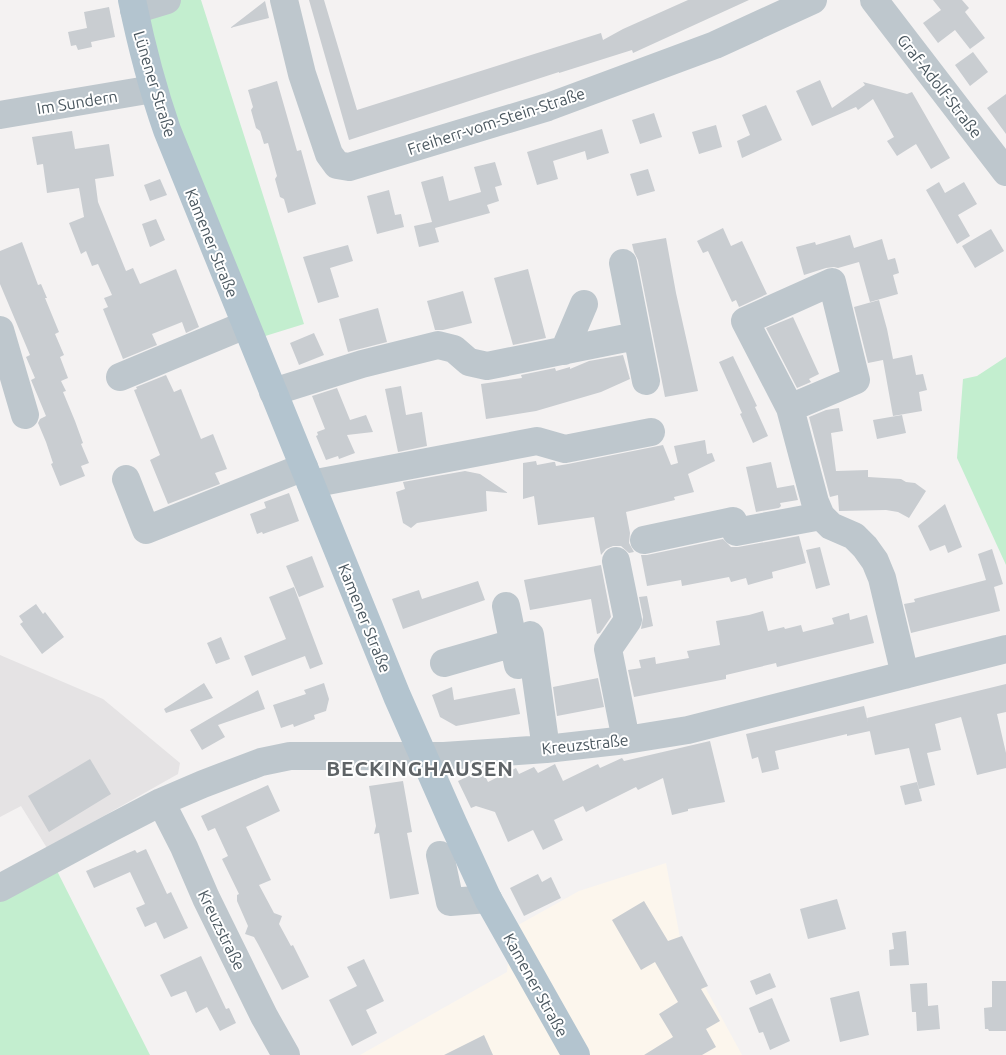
<svg xmlns="http://www.w3.org/2000/svg" width="1006" height="1055" viewBox="0 0 1006 1055" font-family="Ubuntu,sans-serif">
<rect width="100%" height="100%" fill="#f4f2f2"/>
<path fill="#fcf6ed" d="M 666,863 L 681,943 L 742,1055 L 360,1055 L 507,972 L 511,929 L 579,891 Z"/>
<path fill="#e5e3e4" d="M 0,655 L 103,699 L 180,763 L 178,774 L 47,848 L 21,806 L 0,817 Z"/>
<path fill="#c3eecf" d="M 130,0 L 201,0 L 304,324 L 243,343 Z
M 1006,357 L 1006,565 L 957,458 L 963,379 L 977,376 Z
M 55,867 L 150,1055 L 0,1055 L 0,898 Z"/>
<path fill="#c9cdd1" d="M 309,0 L 324,0 L 357,110 L 601,33 L 603,40 L 623,29 L 688,0 L 749,0 L 633,53 L 632,50 L 559,73 L 559,72 L 349,140 Z
M 933,0 L 962,0 L 969,8 L 965,12 L 985,38 L 970,49 L 955,30 L 938,43 L 923,23 L 941,10 Z
M 265,1 L 269,18 L 230,28 Z
M 109,7 L 115,37 L 91,42 L 92,47 L 78,50 L 76,45 L 71,46 L 68,32 L 87,28 L 84,12 Z
M 973,52 L 988,72 L 970,86 L 955,65 Z
M 820,80 L 832,108 L 865,85 L 863,82 L 907,94 L 912,92 L 950,158 L 931,169 L 916,144 L 897,156 L 887,141 L 894,137 L 873,99 L 858,110 L 856,107 L 812,126 L 796,91 Z
M 277,81 L 297,151 L 301,150 L 316,204 L 288,213 L 284,199 L 280,197 L 275,179 L 277,176 L 268,143 L 264,144 L 260,131 L 256,128 L 251,110 L 253,107 L 248,90 Z
M 1006,94 L 1006,134 L 987,108 Z
M 766,105 L 782,140 L 742,158 L 737,141 L 750,135 L 742,115 Z
M 654,113 L 662,137 L 640,144 L 632,120 Z
M 716,125 L 722,147 L 699,154 L 692,132 Z
M 602,129 L 609,153 L 587,160 L 585,151 L 553,161 L 558,179 L 537,185 L 527,152 Z
M 72,131 L 75,149 L 109,144 L 114,176 L 95,179 L 98,202 L 126,271 L 133,268 L 140,284 L 176,269 L 199,327 L 186,333 L 182,322 L 152,334 L 157,345 L 123,359 L 103,309 L 108,307 L 104,298 L 112,295 L 98,264 L 92,266 L 86,251 L 81,254 L 69,223 L 84,217 L 79,188 L 47,193 L 43,164 L 37,165 L 32,137 Z
M 495,162 L 502,185 L 495,187 L 499,201 L 487,205 L 490,213 L 435,228 L 439,242 L 419,247 L 414,226 L 432,222 L 421,182 L 443,176 L 449,201 L 481,192 L 474,167 Z
M 648,169 L 655,191 L 637,196 L 630,174 Z
M 160,179 L 167,195 L 150,201 L 144,185 Z
M 939,182 L 945,193 L 964,182 L 977,204 L 958,215 L 970,236 L 957,244 L 926,190 Z
M 389,190 L 395,215 L 401,214 L 404,227 L 377,234 L 367,196 Z
M 156,219 L 165,240 L 150,247 L 142,224 Z
M 723,228 L 731,246 L 742,241 L 767,294 L 739,307 L 736,300 L 732,302 L 708,251 L 703,253 L 697,241 Z
M 991,229 L 1004,251 L 975,268 L 962,246 Z
M 850,235 L 854,248 L 882,239 L 888,260 L 895,258 L 897,265 L 899,273 L 893,275 L 898,294 L 870,302 L 859,262 L 838,268 L 834,267 L 826,268 L 804,275 L 796,247 L 815,242 L 816,245 Z
M 666,238 L 676,293 L 698,391 L 665,397 L 638,260 L 634,252 L 632,244 Z
M 22,242 L 38,285 L 41,284 L 47,298 L 45,298 L 59,332 L 55,334 L 64,355 L 60,357 L 68,378 L 61,381 L 66,391 L 63,392 L 75,421 L 83,443 L 81,444 L 89,463 L 81,466 L 85,476 L 60,486 L 51,464 L 53,463 L 46,442 L 38,423 L 40,419 L 46,416 L 31,380 L 35,378 L 26,357 L 30,355 L 0,284 L 0,251 Z
M 348,245 L 353,261 L 330,268 L 339,297 L 318,303 L 303,257 Z
M 528,269 L 546,338 L 513,345 L 494,278 Z
M 463,291 L 472,323 L 443,330 L 435,330 L 427,301 Z
M 879,300 L 887,329 L 893,359 L 912,355 L 916,375 L 923,374 L 927,390 L 919,392 L 922,411 L 893,416 L 883,360 L 868,363 L 854,307 Z
M 378,308 L 387,342 L 348,352 L 339,319 Z
M 793,317 L 819,374 L 809,379 L 811,382 L 797,388 L 766,328 Z
M 314,333 L 324,355 L 299,365 L 290,343 Z
M 623,355 L 630,379 L 601,392 L 536,411 L 486,419 L 481,384 L 522,378 L 521,375 L 555,368 L 556,371 L 570,367 L 570,369 L 589,361 Z
M 733,356 L 757,406 L 755,407 L 768,436 L 753,443 L 740,414 L 742,413 L 719,362 Z
M 166,375 L 174,392 L 181,389 L 201,439 L 213,434 L 227,469 L 215,473 L 220,484 L 168,504 L 150,460 L 160,455 L 134,390 L 137,389 L 136,387 Z
M 401,386 L 406,415 L 422,412 L 427,446 L 398,452 L 385,389 Z
M 337,388 L 350,420 L 366,415 L 373,432 L 347,435 L 355,453 L 339,459 L 338,456 L 326,460 L 316,436 L 318,435 L 317,432 L 325,429 L 312,396 Z
M 839,408 L 843,431 L 831,433 L 836,471 L 868,470 L 868,477 L 901,479 L 906,482 L 915,483 L 926,491 L 909,518 L 898,512 L 886,510 L 839,511 L 838,495 L 830,497 L 809,417 L 826,410 Z
M 902,415 L 906,433 L 877,439 L 873,420 Z
M 705,440 L 707,454 L 712,453 L 715,461 L 688,474 L 694,492 L 674,497 L 675,500 L 626,512 L 630,533 L 629,543 L 634,552 L 629,553 L 621,546 L 613,546 L 606,549 L 601,555 L 594,517 L 538,525 L 534,496 L 523,499 L 523,463 L 536,461 L 537,465 L 553,462 L 555,462 L 556,466 L 568,464 L 663,445 L 671,465 L 678,463 L 674,446 Z
M 771,462 L 777,488 L 794,485 L 798,500 L 780,503 L 781,506 L 779,508 L 756,512 L 746,467 Z
M 465,471 L 480,474 L 508,493 L 486,491 L 487,511 L 417,523 L 411,528 L 403,523 L 396,492 L 405,489 L 403,482 Z
M 289,493 L 299,521 L 263,534 L 262,532 L 257,534 L 250,514 L 266,508 L 264,502 Z
M 945,504 L 962,547 L 948,553 L 945,545 L 930,551 L 918,526 Z
M 799,536 L 806,563 L 772,572 L 773,578 L 748,585 L 746,578 L 731,582 L 729,577 L 682,586 L 681,580 L 647,586 L 641,555 L 647,555 L 723,539 L 731,547 L 738,547 Z
M 820,547 L 830,585 L 816,589 L 806,550 Z
M 992,549 L 1003,584 L 994,587 L 1000,611 L 911,633 L 904,604 L 915,602 L 914,599 L 986,580 L 978,554 Z
M 312,556 L 324,587 L 299,597 L 286,566 Z
M 601,565 L 611,617 L 600,633 L 597,634 L 591,599 L 530,610 L 524,580 Z
M 478,581 L 485,600 L 403,629 L 392,599 L 419,590 L 422,599 Z
M 294,587 L 323,664 L 310,669 L 305,656 L 252,676 L 244,656 L 286,639 L 269,597 Z
M 647,596 L 653,626 L 641,629 L 643,617 L 639,597 Z
M 36,604 L 43,614 L 45,612 L 64,637 L 42,654 L 20,624 L 23,622 L 19,616 Z
M 763,611 L 768,631 L 784,627 L 785,629 L 801,625 L 803,632 L 834,624 L 832,618 L 849,613 L 850,620 L 867,615 L 874,643 L 777,667 L 776,663 L 726,675 L 726,679 L 634,697 L 628,670 L 641,668 L 639,660 L 655,657 L 656,664 L 672,661 L 689,658 L 687,651 L 720,645 L 716,621 L 749,615 Z
M 221,637 L 230,659 L 216,664 L 207,643 Z
M 598,678 L 604,707 L 557,716 L 553,687 Z
M 204,683 L 213,698 L 166,713 L 164,709 Z
M 324,683 L 329,699 L 326,711 L 314,715 L 315,719 L 294,727 L 293,724 L 281,728 L 273,705 L 306,694 L 304,690 Z
M 1006,684 L 1006,712 L 997,714 L 1006,753 L 1006,768 L 977,775 L 961,717 L 935,724 L 941,750 L 927,753 L 935,785 L 919,789 L 909,748 L 875,755 L 867,718 Z
M 452,687 L 454,700 L 515,688 L 520,714 L 456,726 L 440,717 L 432,695 Z
M 258,690 L 265,709 L 218,725 L 225,737 L 202,750 L 190,730 Z
M 864,706 L 870,731 L 847,736 L 847,734 L 775,751 L 779,769 L 762,773 L 758,757 L 752,759 L 746,734 Z
M 710,741 L 725,802 L 688,809 L 688,811 L 672,815 L 663,778 L 638,790 L 636,787 L 586,812 L 583,806 L 554,820 L 563,840 L 543,850 L 533,830 L 508,842 L 495,812 L 476,806 L 471,808 L 458,781 L 482,770 L 488,782 L 516,768 L 519,774 L 534,767 L 538,773 L 555,764 L 563,781 L 598,764 L 600,768 L 622,758 L 624,761 Z
M 90,759 L 111,794 L 49,832 L 28,796 Z
M 403,781 L 412,832 L 407,833 L 419,894 L 390,899 L 379,833 L 374,834 L 376,826 L 369,786 Z
M 917,782 L 922,801 L 905,805 L 900,786 Z
M 268,785 L 280,811 L 246,827 L 271,880 L 259,885 L 274,913 L 282,916 L 279,924 L 291,946 L 293,945 L 309,977 L 282,990 L 258,944 L 254,937 L 245,934 L 248,926 L 237,901 L 237,895 L 239,894 L 222,859 L 228,856 L 215,828 L 208,831 L 201,816 Z
M 146,849 L 167,894 L 171,892 L 188,928 L 164,939 L 156,922 L 145,927 L 136,908 L 145,904 L 130,872 L 94,888 L 86,871 L 135,850 L 137,853 Z
M 538,874 L 542,882 L 551,877 L 561,898 L 524,916 L 510,888 Z
M 837,899 L 846,929 L 808,939 L 800,909 Z
M 644,901 L 668,941 L 682,936 L 708,986 L 701,989 L 720,1021 L 706,1029 L 716,1047 L 702,1055 L 644,1055 L 673,1037 L 659,1014 L 678,1002 L 655,962 L 641,970 L 612,920 Z
M 906,931 L 909,965 L 890,966 L 889,950 L 894,949 L 892,933 Z
M 201,956 L 226,1009 L 229,1008 L 236,1023 L 220,1031 L 207,1007 L 196,1013 L 186,991 L 171,997 L 160,975 Z
M 364,959 L 384,1001 L 366,1010 L 377,1033 L 352,1046 L 329,1000 L 357,986 L 347,967 Z
M 770,973 L 776,987 L 756,995 L 750,981 Z
M 992,981 L 1006,981 L 1006,1031 L 989,1031 L 988,1029 L 985,1029 L 984,1008 L 992,1007 Z
M 927,983 L 928,1006 L 938,1005 L 940,1029 L 917,1031 L 916,1012 L 912,1012 L 910,984 Z
M 859,991 L 869,1035 L 840,1042 L 830,998 Z
M 772,998 L 790,1041 L 770,1050 L 763,1032 L 759,1033 L 749,1008 Z
M 484,1035 L 493,1055 L 444,1055 Z"/>
<g fill="none" stroke-linecap="round" stroke-linejoin="round">
<path stroke="#bec7cd" stroke-width="28" d="M 284,0 L 302,74 L 329,154 L 337,165 L 349,167 L 548,107 L 715,45 L 813,0
M 874,0 L 1006,172
M 134,10 L 167,0
M 0,115 L 153,89
M 623,263 L 646,381
M 0,330 L 25,415
M 564,351 L 584,304
M 120,377 L 245,325
M 273,392 L 362,364 L 438,345 L 454,349 L 469,362 L 487,366 L 636,336
M 790,408 L 856,380 L 832,282 L 745,321 L 790,408 L 815,502 L 821,516 L 831,526 L 854,536 L 865,547 L 875,561 L 882,578 L 905,675
M 126,479 L 146,530 L 304,467
M 311,484 L 537,441 L 565,449 L 651,432
M 644,540 L 733,521 L 736,532 L 821,516
M 616,561 L 628,620 L 608,649 L 626,740
M 506,606 L 518,665
M 530,635 L 546,749
M 444,663 L 514,643
M 161,802 L 184,847 L 206,898 L 264,1016 L 286,1055
M 440,855 L 450,902 L 488,899
M 0,888 L 111,828 L 161,802 L 203,784 L 261,762 L 290,756 L 444,756 L 546,749 L 626,740 L 688,730 L 1006,649"/>
<path stroke="#b3c4cf" stroke-width="28" d="M 132,0 C 141,44 152,87 167,130 L 397,696 L 453,823 L 488,899 L 576,1055"/>
</g>
<g text-anchor="middle" dominant-baseline="central" stroke-width="4" stroke-linejoin="round" paint-order="stroke">
<g font-size="16" fill="#4a575f" stroke="#fff">
<text transform="translate(155 84) rotate(73)">Lünener Straße</text>
<text transform="translate(940 86) rotate(52)">Graf-Adolf-Straße</text>
<text transform="translate(77 102) rotate(-9)">Im Sundern</text>
<text transform="translate(496 121) rotate(-18)">Freiherr-vom-Stein-Straße</text>
<text transform="translate(212 243) rotate(68)">Kamener Straße</text>
<text transform="translate(365 618) rotate(68)">Kamener Straße</text>
<text transform="translate(585 744) rotate(-6)">Kreuzstraße</text>
<text transform="translate(222 930) rotate(64)">Kreuzstraße</text>
<text transform="translate(536 985) rotate(61)">Kamener Straße</text>
</g>
<g font-size="21" font-weight="bold" letter-spacing="1" fill="#5e6366" stroke="#fff">
<text x="420" y="768">BECKINGHAUSEN</text>
</g>
</g>
</svg>
